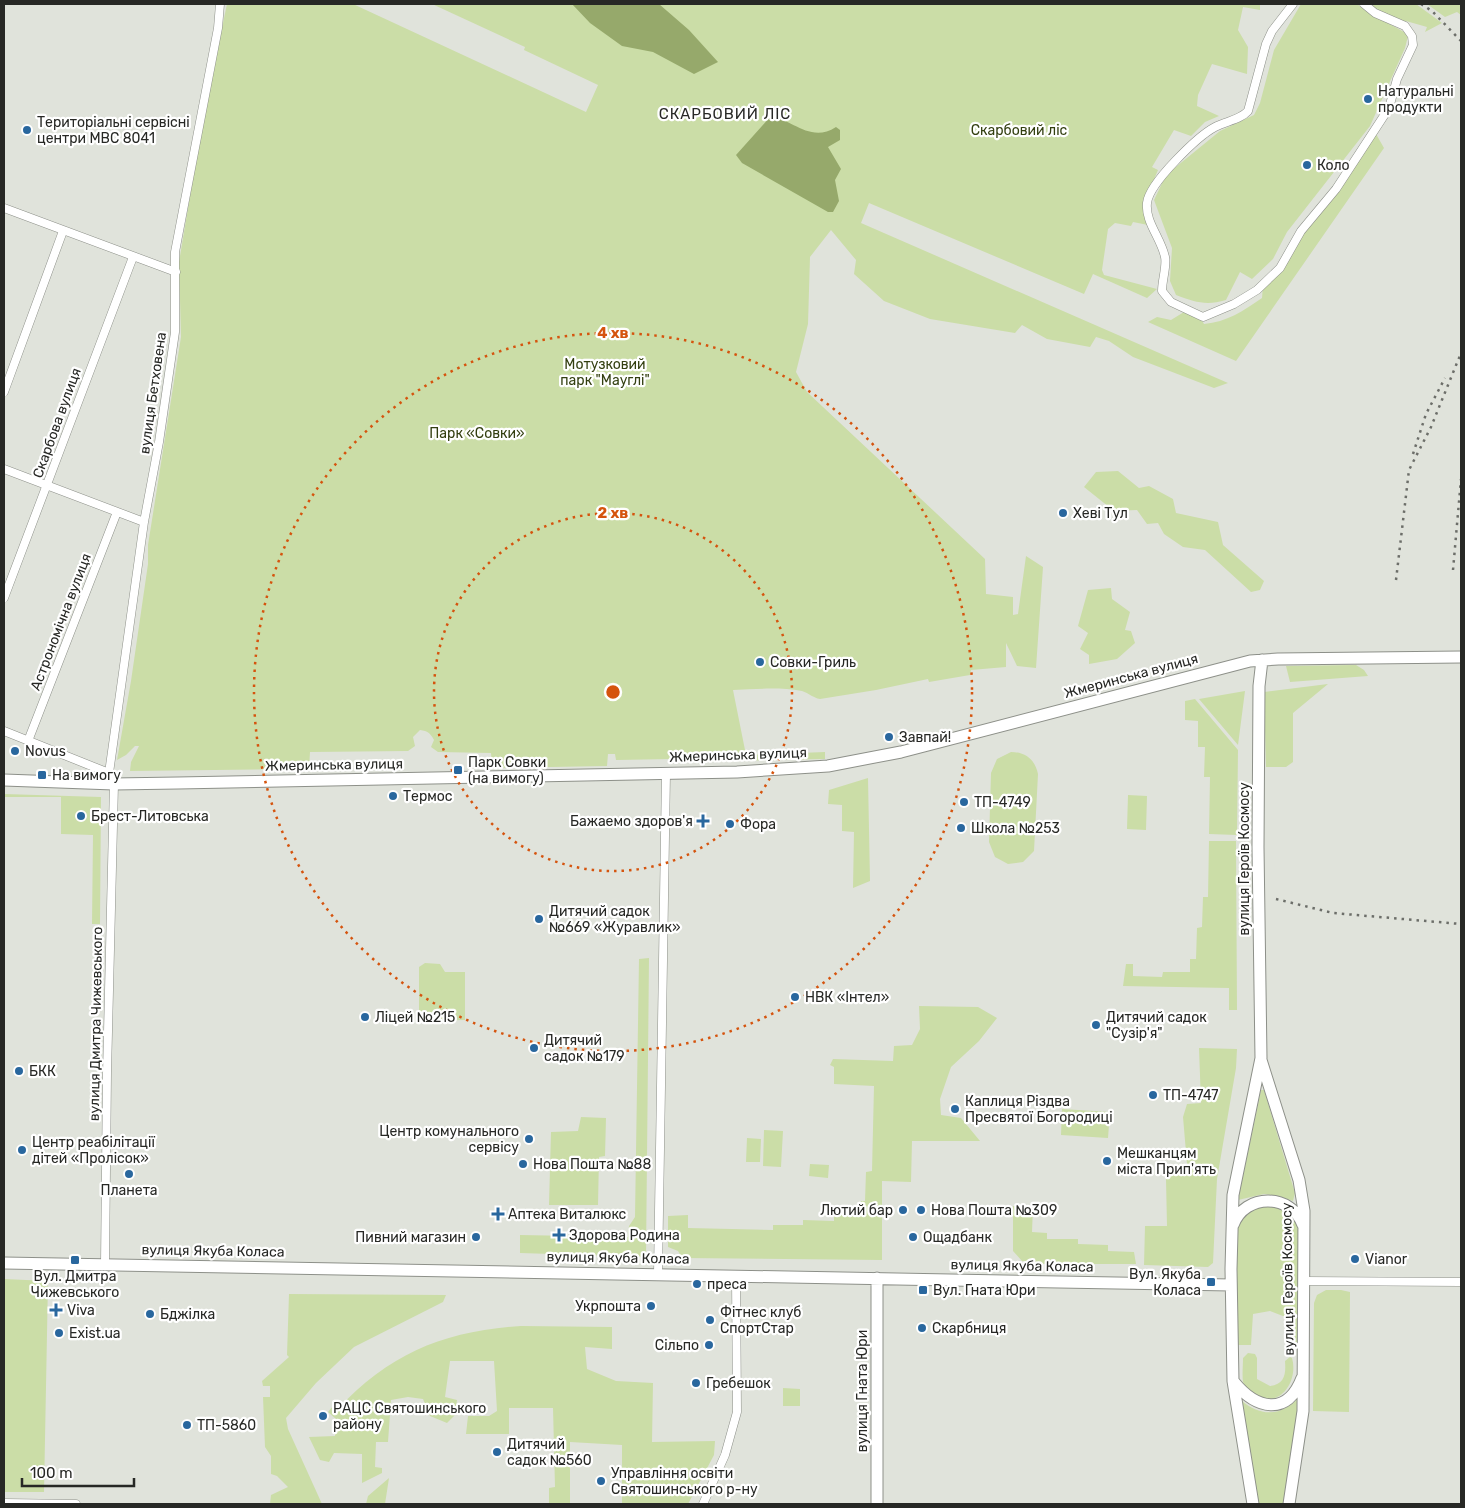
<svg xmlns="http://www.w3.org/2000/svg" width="1465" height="1508" viewBox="0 0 1465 1508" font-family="Rubik,sans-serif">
<rect width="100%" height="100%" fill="#e0e3db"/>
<path fill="#cbdda7" d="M 227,4 L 353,4 L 586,112 L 598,85 L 524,50 L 525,47 L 432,4 L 1260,4 L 1260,10 L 1243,7 L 1238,30 L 1248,47 L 1247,74 L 1212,64 L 1198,95 L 1197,106 L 1219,116 L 1205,122 L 1191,136 L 1174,130 L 1152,167 L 1158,170 L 1144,203 L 1148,225 L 1133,222 L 1131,226 L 1115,223 L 1108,229 L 1102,270 L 1104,275 L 1157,289 L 1147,298 L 1093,274 L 1084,294 L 869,203 L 861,223 L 1228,383 L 1214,388 L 1133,357 L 1109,341 L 1096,337 L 1090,347 L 1047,339 L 1022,325 L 1015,333 L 930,319 L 884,301 L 854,274 L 856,260 L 831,230 L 810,257 L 808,324 L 796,372 L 807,392 L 985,559 L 986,594 L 1013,597 L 1013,615 L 1018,614 L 1026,556 L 1043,567 L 1036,668 L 1017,666 L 1006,643 L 1006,667 L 971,670 L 970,675 L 929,682 L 928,679 L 876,690 L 820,699 C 813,698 809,693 802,691 C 780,687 756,689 733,690 L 746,755 L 825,752 L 825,759 L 682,762 L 680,752 L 674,753 L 672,759 L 616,760 L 615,754 L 608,754 L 607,766 L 497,768 L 492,764 L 491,753 L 438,752 L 431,747 L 434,740 C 430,733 428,731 420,730 L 413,737 L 415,746 L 408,751 L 310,752 L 309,769 L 130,771 L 131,762 L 139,746 L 135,746 L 126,755 L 117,760 L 131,681 L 148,564 L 148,545 L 181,337 L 179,262 L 203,118 Z
M 1301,4 L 1357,4 L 1368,12 L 1404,32 L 1408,36 L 1405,48 L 1370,126 L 1287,232 L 1273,259 L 1252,279 L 1240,272 L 1226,300 C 1206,306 1195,302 1176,295 L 1170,281 L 1172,248 L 1154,200 L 1166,175 L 1220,131 L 1254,115 L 1260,103 L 1274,50 Z
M 1374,4 L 1416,4 L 1442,23 L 1425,32 L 1427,27 L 1406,21 L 1405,24 L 1376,11 L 1372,7 Z
M 1427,4 L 1461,4 L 1461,15 L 1457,12 L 1445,17 Z
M 1376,134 L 1384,148 L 1236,361 L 1148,322 L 1157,317 L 1171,320 L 1184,312 L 1201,319 L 1204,324 C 1227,322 1243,311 1262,298 L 1263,285 L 1293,249 Z
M 1118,471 L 1139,488 L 1149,486 L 1173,499 L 1176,513 L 1218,522 L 1223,545 L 1264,581 L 1260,590 L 1251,592 L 1205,550 L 1183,547 L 1164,534 L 1158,523 L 1147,524 L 1137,510 L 1114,511 L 1084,487 L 1096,472 Z
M 1111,588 L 1112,599 L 1130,612 L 1125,630 L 1131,631 L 1135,643 L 1117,659 L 1089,664 L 1089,655 L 1080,649 L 1088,633 L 1078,626 L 1088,590 Z
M 1356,665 L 1364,670 L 1368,676 L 1290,682 L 1286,666 Z
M 1328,684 L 1293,713 L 1293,762 L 1286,767 L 1266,767 L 1264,692 Z
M 1245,691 L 1238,745 L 1199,699 Z
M 1195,699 L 1238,750 L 1237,835 L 1209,834 L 1210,777 L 1204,777 L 1205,747 L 1198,747 L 1198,721 L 1185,720 L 1185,701 Z
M 1011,752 C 1026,752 1035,760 1038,774 L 1034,851 L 1023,862 L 1008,864 L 995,857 L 989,842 L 991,773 L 997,759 Z
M 868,778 L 870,881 L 853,888 L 854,832 L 842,831 L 842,805 L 828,804 L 829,790 Z
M 4,794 L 101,797 L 100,924 L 92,924 L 93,835 L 61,834 L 61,797 L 4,797 Z
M 1128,795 L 1147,796 L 1146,830 L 1127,829 Z
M 1209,841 L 1236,841 L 1237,1010 L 1229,1010 L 1229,988 L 1123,986 L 1126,964 L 1133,964 L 1133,976 L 1162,977 L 1163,972 L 1190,972 L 1190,959 L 1196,959 L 1197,928 L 1202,927 L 1203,897 L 1208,897 Z
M 649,958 L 646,1257 L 520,1253 L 520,1235 L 628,1237 L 629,1226 L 635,1217 L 639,959 Z
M 425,963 L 440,964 L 445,972 L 465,972 L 465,1020 L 423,1021 L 419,1017 L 419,967 Z
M 919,1006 L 978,1007 L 997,1018 L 979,1041 L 951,1067 L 940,1099 L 941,1115 L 961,1118 L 980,1141 L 912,1141 L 911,1182 L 882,1181 L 882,1260 L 682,1258 L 678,1251 L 668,1247 L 668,1216 L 688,1215 L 688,1228 L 773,1230 L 773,1225 L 803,1225 L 803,1220 L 834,1221 L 834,1215 L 860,1215 L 861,1201 L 865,1201 L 866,1172 L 872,1171 L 874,1086 L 834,1084 L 834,1067 L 830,1065 L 833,1059 L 893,1061 L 894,1046 L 912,1045 L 920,1029 Z
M 1199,1048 L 1237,1049 L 1236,1068 L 1217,1179 L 1213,1263 L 1208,1267 L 1144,1265 L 1145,1226 L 1167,1226 L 1166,1179 L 1171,1165 L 1187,1164 L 1183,1117 L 1187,1104 L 1201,1103 Z
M 1261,1090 L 1264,1090 L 1295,1193 L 1293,1201 L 1279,1196 L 1264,1194 L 1238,1200 Z
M 1062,1109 L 1110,1112 L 1108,1138 L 1061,1135 Z
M 581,1117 L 606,1118 L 605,1156 L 599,1157 L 598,1205 L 549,1205 L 551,1132 L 578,1131 Z
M 764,1130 L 783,1131 L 781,1167 L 763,1166 Z
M 747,1138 L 761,1139 L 760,1162 L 746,1162 Z
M 810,1164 L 829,1165 L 828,1178 L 809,1176 Z
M 1013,1206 L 1033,1206 L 1032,1232 L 1047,1233 L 1047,1239 L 1078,1239 L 1078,1244 L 1108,1245 L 1108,1251 L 1134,1252 L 1136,1264 L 1045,1264 L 1022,1261 L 1013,1251 Z
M 1256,1206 L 1284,1208 L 1298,1222 L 1301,1346 L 1297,1349 L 1288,1346 L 1288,1318 L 1270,1311 L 1253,1314 L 1251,1345 L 1236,1345 L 1235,1229 L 1241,1218 Z
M 4,1279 L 48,1281 L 44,1492 L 4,1492 Z
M 1326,1290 L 1341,1290 L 1350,1292 L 1349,1412 L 1313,1411 L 1314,1303 L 1317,1295 Z
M 289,1294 L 446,1295 L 443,1302 L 354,1347 L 316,1383 L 286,1418 L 288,1429 L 322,1504 L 270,1504 L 271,1495 L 288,1487 L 277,1476 L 271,1474 L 271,1456 L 265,1447 L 263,1397 L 270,1397 L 270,1386 L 263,1386 L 262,1381 L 289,1357 L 287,1355 Z
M 521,1326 L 612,1327 L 612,1349 L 585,1347 L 587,1369 L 616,1381 L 653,1383 L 652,1442 L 715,1441 L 714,1455 L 688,1504 L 622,1504 L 622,1445 L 570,1442 L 570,1504 L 549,1504 L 549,1488 L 555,1487 L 553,1408 L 509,1408 L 509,1434 L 466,1434 L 468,1416 L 489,1416 L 497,1411 L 494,1361 L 450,1361 L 445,1397 L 457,1400 L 455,1415 L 447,1423 L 430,1416 L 423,1399 L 408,1397 L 391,1400 L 388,1442 L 376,1442 L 375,1467 L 382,1468 L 382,1473 L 362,1483 L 362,1454 L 334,1453 L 329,1462 L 320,1460 L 309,1437 L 335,1436 L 336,1419 L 328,1412 L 333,1406 L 338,1409 C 390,1353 445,1331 521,1326 Z
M 1248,1353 L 1255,1354 L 1257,1358 L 1257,1379 L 1270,1386 C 1285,1384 1286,1374 1285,1361 L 1290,1357 L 1292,1358 C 1299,1382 1278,1411 1254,1394 C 1250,1391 1245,1387 1243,1382 C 1242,1375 1243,1365 1243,1358 Z
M 783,1388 L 800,1389 L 800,1406 L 783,1406 Z
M 1300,1396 L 1283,1504 L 1259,1504 L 1241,1400 C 1261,1418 1283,1416 1300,1396 Z
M 389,1478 L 385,1504 L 366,1504 L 368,1496 Z"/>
<path fill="#96a96b" d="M 572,4 L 659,4 L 689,30 L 718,62 L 694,74 L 653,52 L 622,46 L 590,23 Z
M 770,117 C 792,118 810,144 836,127 L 840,130 L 840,140 L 828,147 L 841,169 L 835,180 L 839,201 L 833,212 L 828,212 L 742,163 L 736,155 Z"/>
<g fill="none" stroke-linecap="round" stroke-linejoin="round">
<defs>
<path id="street" d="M 1293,4 L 1272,31 L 1266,44 L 1248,111 C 1240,120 1226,121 1215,127 C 1198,136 1149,183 1147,203 C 1145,222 1161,238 1165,257 C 1167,266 1162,280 1162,291 L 1171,302 L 1203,317 L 1234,304 L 1257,290 L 1280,268 L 1301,231 L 1336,189 L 1389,108 L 1397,79 L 1413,45 L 1412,36 L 1405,26 L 1375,13 L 1364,4
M 4,208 L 176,272
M 4,392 L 63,231
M 4,469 L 144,522
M 4,598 L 133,257
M 4,731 L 109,773
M 28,741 L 117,512
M 105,1264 L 107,1073 L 114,784 L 109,773 L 144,522 L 159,442 L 175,332 L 175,252 L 218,28 L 220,4
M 658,1274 L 666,773
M 1304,1281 L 1461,1282
M 4,1503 L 76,1504
M 703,1504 L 725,1455 L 737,1412 L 736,1276"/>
<path id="secondary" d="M 4,780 L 114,784 L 178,783 L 737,772 L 828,766 L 901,752 L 1250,661 L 1278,659 L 1461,657
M 1261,1060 L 1299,1180 L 1304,1211 L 1303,1411 L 1289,1504
M 1233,1225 C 1245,1193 1291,1193 1303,1225
M 4,1263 L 1231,1285
M 877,1278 L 877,1504
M 1234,1382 C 1256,1409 1287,1417 1302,1378
M 1253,1504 L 1233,1381 L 1231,1269 L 1233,1195 L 1261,1058 L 1258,847 L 1259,686 L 1262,660"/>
</defs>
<use href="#street" stroke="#8d9089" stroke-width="9"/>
<use href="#secondary" stroke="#8d9089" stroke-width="13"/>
<use href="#street" stroke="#fff" stroke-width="8"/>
<use href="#secondary" stroke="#fff" stroke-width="11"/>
<path stroke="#6c6e69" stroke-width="2.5" stroke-dasharray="2.5 5" stroke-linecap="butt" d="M 1421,4 L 1432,11 L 1461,41
M 1413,454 L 1426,414 L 1445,378
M 1453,570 L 1461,479
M 1396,580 L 1409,470 L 1431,427 L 1461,353
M 1276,899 L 1333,913 L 1461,924"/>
</g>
<g fill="none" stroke="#d5540e" stroke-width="2.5" stroke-dasharray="2.5 5">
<circle cx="613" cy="692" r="179"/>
<circle cx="613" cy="692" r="359"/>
</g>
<g fill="#29679e" stroke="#fff" stroke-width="2">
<circle cx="1368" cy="99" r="5"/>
<circle cx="27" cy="130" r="5"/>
<circle cx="1307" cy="165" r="5"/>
<circle cx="1063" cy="513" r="5"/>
<circle cx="760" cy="662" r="5"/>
<circle cx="889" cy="737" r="5"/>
<circle cx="15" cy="751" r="5"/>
<rect x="453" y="765" width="10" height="10" rx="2.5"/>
<rect x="37" y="770" width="10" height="10" rx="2.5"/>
<circle cx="393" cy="796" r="5"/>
<circle cx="964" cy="802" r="5"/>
<circle cx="81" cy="816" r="5"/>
<path d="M700.5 813.5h5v5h5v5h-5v5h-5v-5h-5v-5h5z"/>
<circle cx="730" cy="824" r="5"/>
<circle cx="961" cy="828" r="5"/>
<circle cx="539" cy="919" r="5"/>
<circle cx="795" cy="997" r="5"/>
<circle cx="365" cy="1017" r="5"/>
<circle cx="1096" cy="1025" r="5"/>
<circle cx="534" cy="1048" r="5"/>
<circle cx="19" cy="1071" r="5"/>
<circle cx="1153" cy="1095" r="5"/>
<circle cx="955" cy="1109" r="5"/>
<circle cx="529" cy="1139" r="5"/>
<circle cx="22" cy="1150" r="5"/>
<circle cx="1107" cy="1161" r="5"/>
<circle cx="523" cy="1164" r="5"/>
<circle cx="129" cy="1174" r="5"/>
<circle cx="903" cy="1210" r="5"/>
<circle cx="921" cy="1210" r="5"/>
<path d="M495.5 1206.5h5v5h5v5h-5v5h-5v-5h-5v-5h5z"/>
<path d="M556.5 1227.5h5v5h5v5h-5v5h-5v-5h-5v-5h5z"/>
<circle cx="476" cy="1237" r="5"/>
<circle cx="913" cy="1237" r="5"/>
<circle cx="1355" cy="1259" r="5"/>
<rect x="70" y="1255" width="10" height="10" rx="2.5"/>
<rect x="1206" y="1277" width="10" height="10" rx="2.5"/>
<circle cx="697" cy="1284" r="5"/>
<rect x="918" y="1285" width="10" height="10" rx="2.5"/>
<circle cx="651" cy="1306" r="5"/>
<path d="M53.5 1302.5h5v5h5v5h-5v5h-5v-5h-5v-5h5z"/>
<circle cx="150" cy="1314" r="5"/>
<circle cx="710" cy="1320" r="5"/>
<circle cx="922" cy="1328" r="5"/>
<circle cx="59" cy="1333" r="5"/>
<circle cx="709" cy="1345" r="5"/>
<circle cx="696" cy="1383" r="5"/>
<circle cx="323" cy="1416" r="5"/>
<circle cx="187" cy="1425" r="5"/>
<circle cx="497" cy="1452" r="5"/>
<circle cx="601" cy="1481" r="5"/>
</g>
<g text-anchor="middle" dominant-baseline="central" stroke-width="4.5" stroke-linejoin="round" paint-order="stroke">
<g font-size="14" fill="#272825" stroke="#fff" text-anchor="start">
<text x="1378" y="91">Натуральні<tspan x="1378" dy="16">продукти</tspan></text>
<text x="37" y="122">Територіальні сервісні<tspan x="37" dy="16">центри МВС 8041</tspan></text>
<text x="1317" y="165">Коло</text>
<text x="1073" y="513">Хеві Тул</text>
<text x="770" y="662">Совки-Гриль</text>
<text x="899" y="737">Завпай!</text>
<text x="25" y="751">Novus</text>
<text x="468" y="762">Парк Совки<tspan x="468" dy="16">(на вимогу)</tspan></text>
<text x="52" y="775">На вимогу</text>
<text x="403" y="796">Термос</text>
<text x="974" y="802">ТП-4749</text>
<text x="91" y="816">Брест-Литовська</text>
<text x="693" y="821" text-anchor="end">Бажаемо здоров'я</text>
<text x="740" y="824">Фора</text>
<text x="971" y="828">Школа №253</text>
<text x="549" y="911">Дитячий садок<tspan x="549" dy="16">№669 «Журавлик»</tspan></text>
<text x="805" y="997">НВК «Інтел»</text>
<text x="375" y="1017">Ліцей №215</text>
<text x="1106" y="1017">Дитячий садок<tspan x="1106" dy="16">"Сузір'я"</tspan></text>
<text x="544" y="1040">Дитячий<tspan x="544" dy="16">садок №179</tspan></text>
<text x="29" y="1071">БКК</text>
<text x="1163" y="1095">ТП-4747</text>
<text x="965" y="1101">Каплиця Різдва<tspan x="965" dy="16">Пресвятої Богородиці</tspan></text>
<text x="519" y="1131" text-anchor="end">Центр комунального<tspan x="519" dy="16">сервісу</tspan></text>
<text x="32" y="1142">Центр реабілітації<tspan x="32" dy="16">дітей «Пролісок»</tspan></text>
<text x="1117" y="1153">Мешканцям<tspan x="1117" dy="16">міста Прип'ять</tspan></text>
<text x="533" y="1164">Нова Пошта №88</text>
<text x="129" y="1190" text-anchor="middle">Планета</text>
<text x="893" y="1210" text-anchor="end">Лютий бар</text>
<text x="931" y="1210">Нова Пошта №309</text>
<text x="508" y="1214">Аптека Виталюкс</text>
<text x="569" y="1235">Здорова Родина</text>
<text x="466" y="1237" text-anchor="end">Пивний магазин</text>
<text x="923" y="1237">Ощадбанк</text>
<text x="1365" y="1259">Vianor</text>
<text x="1201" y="1274" text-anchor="end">Вул. Якуба<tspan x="1201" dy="16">Коласа</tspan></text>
<text x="75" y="1276" text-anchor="middle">Вул. Дмитра<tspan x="75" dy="16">Чижевського</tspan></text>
<text x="707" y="1284">преса</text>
<text x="933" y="1290">Вул. Гната Юри</text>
<text x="641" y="1306" text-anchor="end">Укрпошта</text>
<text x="67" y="1310">Viva</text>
<text x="720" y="1312">Фітнес клуб<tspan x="720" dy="16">СпортСтар</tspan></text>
<text x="160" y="1314">Бджілка</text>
<text x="932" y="1328">Скарбниця</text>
<text x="69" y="1333">Exist.ua</text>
<text x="699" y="1345" text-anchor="end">Сільпо</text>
<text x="706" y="1383">Гребешок</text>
<text x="333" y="1408">РАЦС Святошинського<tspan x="333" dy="16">району</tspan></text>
<text x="197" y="1425">ТП-5860</text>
<text x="507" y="1444">Дитячий<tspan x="507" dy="16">садок №560</tspan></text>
<text x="611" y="1473">Управління освіти<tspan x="611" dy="16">Святошинського р-ну</tspan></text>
</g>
<g font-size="14" fill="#333f10" stroke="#fff">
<text x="1019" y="130">Скарбовий ліс</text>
<text x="605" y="364">Мотузковий<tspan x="605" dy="16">парк "Мауглі"</tspan></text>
<text x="477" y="433">Парк «Совки»</text>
</g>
<g font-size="14" fill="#272825" stroke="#fff">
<text transform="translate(153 393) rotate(-82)">вулиця Бетховена</text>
<text transform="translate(57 423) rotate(-70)">Скарбова вулиця</text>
<text transform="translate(61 622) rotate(-69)">Астрономічна вулиця</text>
<text transform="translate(1131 676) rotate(-15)">Жмеринська вулиця</text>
<text transform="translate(738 755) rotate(-2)">Жмеринська вулиця</text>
<text transform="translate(334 765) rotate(-1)">Жмеринська вулиця</text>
<text transform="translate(1244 859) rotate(-90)">вулиця Героїв Космосу</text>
<text transform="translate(96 1024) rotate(-89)">вулиця Дмитра Чижевського</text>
<text transform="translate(213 1251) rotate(1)">вулиця Якуба Коласа</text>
<text transform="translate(618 1258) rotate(1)">вулиця Якуба Коласа</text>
<text transform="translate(1022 1266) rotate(1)">вулиця Якуба Коласа</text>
<text transform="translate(1288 1279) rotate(-91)">вулиця Героїв Космосу</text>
<text transform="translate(862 1391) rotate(-90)">вулиця Гната Юри</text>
</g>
<g font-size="15" letter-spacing="1" fill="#272825" stroke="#fff">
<text x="725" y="114">СКАРБОВИЙ ЛІС</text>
</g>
</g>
<circle cx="613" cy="692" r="8" fill="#d5540e" stroke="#fff" stroke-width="2.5"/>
<g font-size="15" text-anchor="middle" font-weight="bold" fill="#d5540e" stroke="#fff" stroke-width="4.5" stroke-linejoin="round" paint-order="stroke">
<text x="613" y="338">4 хв</text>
<text x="613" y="518">2 хв</text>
</g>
<rect width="1465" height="1508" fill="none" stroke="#272825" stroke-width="10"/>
<path d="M22 1478v8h112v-8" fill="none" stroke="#272825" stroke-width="2.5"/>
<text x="30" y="1478" font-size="15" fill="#272825" stroke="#ffffff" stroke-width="4" paint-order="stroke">100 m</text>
</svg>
